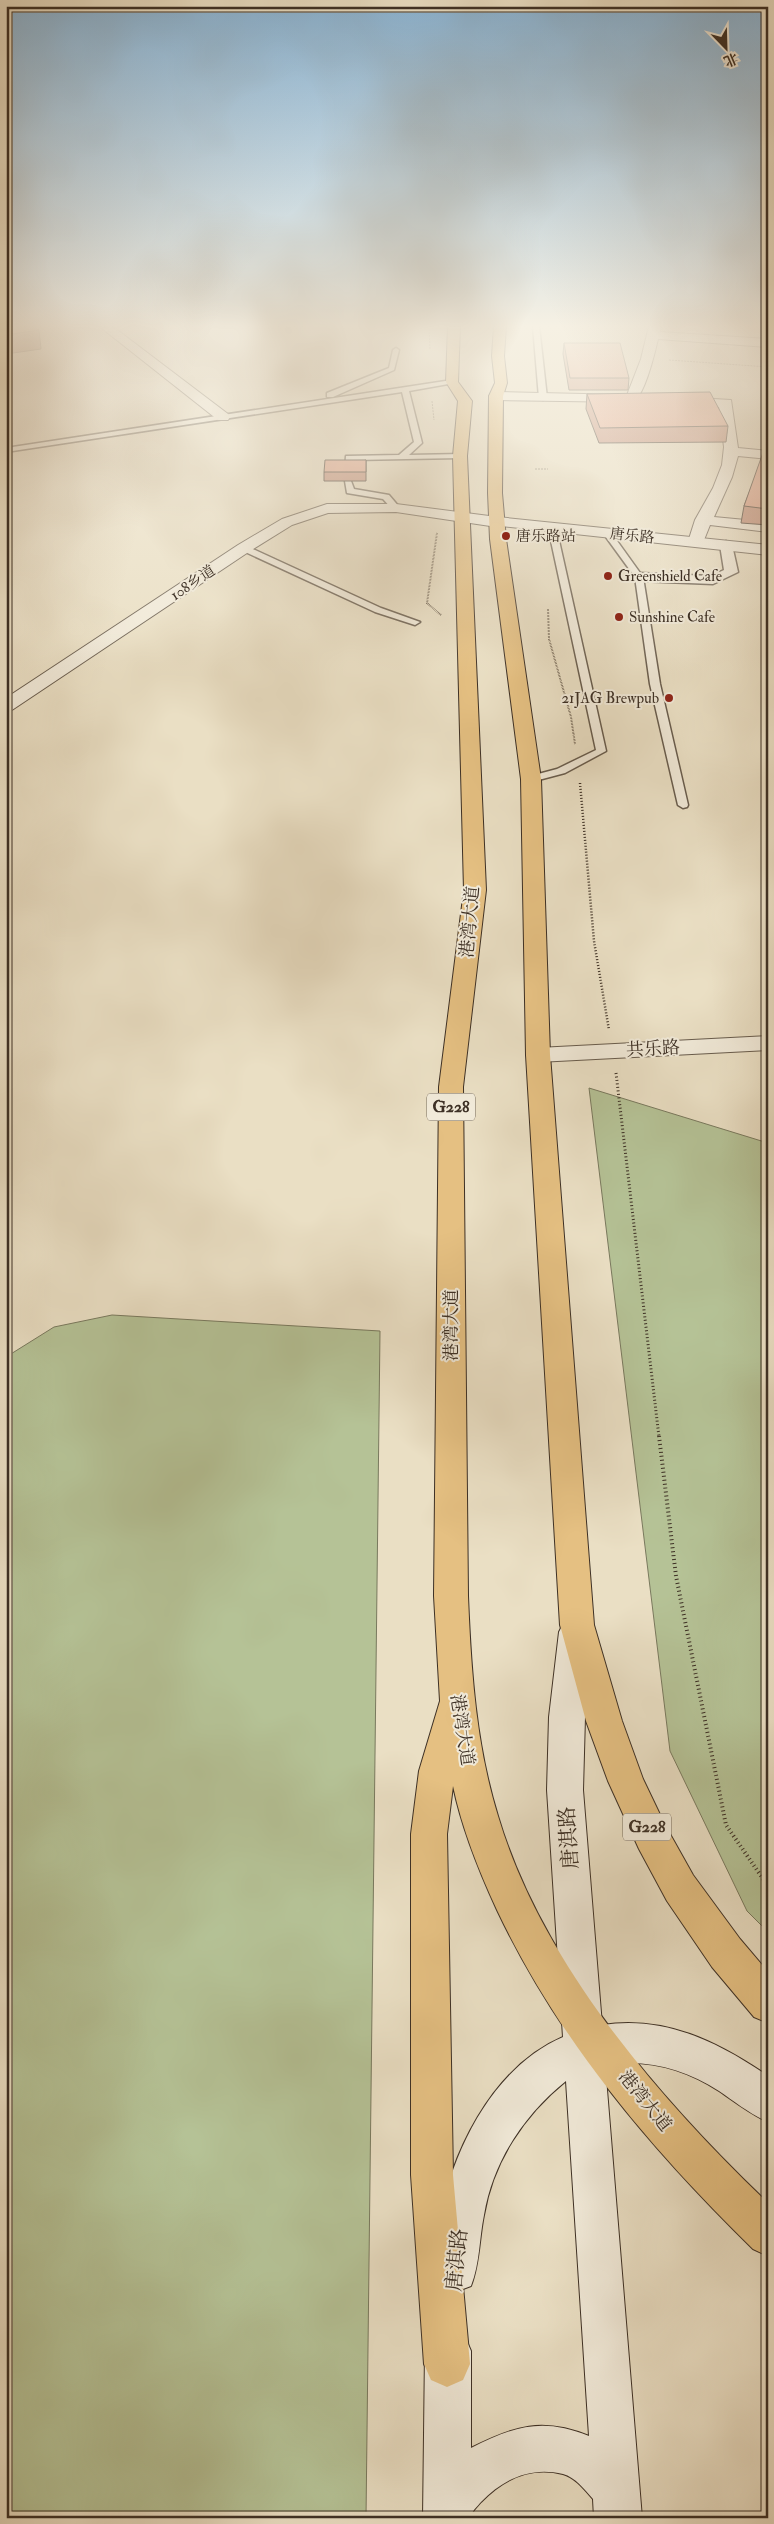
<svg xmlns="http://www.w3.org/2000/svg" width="774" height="2524" viewBox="0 0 774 2524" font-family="'IM FELL Double Pica','Noto Serif SC',serif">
<rect width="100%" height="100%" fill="#eadfc4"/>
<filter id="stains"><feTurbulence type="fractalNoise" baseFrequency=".004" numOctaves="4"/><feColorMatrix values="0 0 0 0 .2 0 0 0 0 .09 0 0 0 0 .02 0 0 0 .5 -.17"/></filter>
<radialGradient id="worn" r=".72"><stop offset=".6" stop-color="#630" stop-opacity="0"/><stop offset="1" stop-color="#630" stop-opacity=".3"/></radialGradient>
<path fill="#b5c296" stroke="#79795e" d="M 589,1088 L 768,1143 L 768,1932 L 747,1911 L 670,1751 Z
M 112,1315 L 380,1331 L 366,2518 L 6,2518 L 6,1357 L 54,1327 Z"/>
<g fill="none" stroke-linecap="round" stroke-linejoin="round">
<defs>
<path id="service" d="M 533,326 L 539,326 L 547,398 L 543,400 L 539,398 Z
M 396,348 L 399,350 L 394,370 L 333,397 L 327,397 L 327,393 L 389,368 L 393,350 Z
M 452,380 L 454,383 L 409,391 L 422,443 L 409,455 L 463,454 L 463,458 L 460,458 L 353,460 L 351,470 L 345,470 L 346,456 L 399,455 L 414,442 L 402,392 L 6,452 L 6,448 Z
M 345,481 L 351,481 L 354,489 L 389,495 L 400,508 L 393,510 L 383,499 L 347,493 Z
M 552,524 L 556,527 L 606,751 L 565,773 L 531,782 L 527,781 L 527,777 L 557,769 L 596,750 L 548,527 Z
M 604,531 L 610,531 L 643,577 L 660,684 L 688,805 L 687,807 L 683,808 L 678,805 L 650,684 L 635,577 L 603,533 Z
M 244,545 L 381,608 L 420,622 L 415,625 L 375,612 L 241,550 L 241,546 Z"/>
<path id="pedestrian" d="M 726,541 L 732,545 L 738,572 L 713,584 L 639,581 L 632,577 L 639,573 L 711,576 L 724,570 L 720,545 Z"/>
<path id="minor" d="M 99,326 L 112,326 L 228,414 L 230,417 L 228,420 L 218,420 Z
M 649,326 L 661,326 L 660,332 L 768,339 L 768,347 L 658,339 C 655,352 644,399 632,402 L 496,400 L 489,396 L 496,392 L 627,395 L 641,359 Z
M 679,397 L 731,400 L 738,448 L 768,451 L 768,459 L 738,456 L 732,477 L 714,517 L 768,522 L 768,532 L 710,525 L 702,545 L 690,545 L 688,542 L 695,520 L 713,488 L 722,465 L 724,447 L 719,407 L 674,404 L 672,401 Z
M 327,504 L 396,504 L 497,517 L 505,522 L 497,527 L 396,512 L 328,513 L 292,525 L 250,551 L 12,710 L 6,711 L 6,698 L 238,545 L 282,519 Z
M 768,1036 L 768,1050 L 538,1062 L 529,1060 L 526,1055 L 529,1050 L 538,1048 Z"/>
<path id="tertiary" d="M 497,517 L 768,545 L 768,555 L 492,525 L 489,522 Z"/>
<path id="secondary" d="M 576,1618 L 588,1622 L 593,1632 L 585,1717 L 583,1790 L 602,2025 C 665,2015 718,2042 768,2076 L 768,2122 C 750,2114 735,2102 719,2091 C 685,2069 646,2058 605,2065 L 642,2518 L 594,2518 L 593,2499 C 585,2490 575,2477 563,2474 C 531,2466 503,2479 481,2502 C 477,2507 471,2511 471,2518 L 423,2518 L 425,2351 L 432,2335 L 448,2328 L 464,2335 L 471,2351 L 471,2448 C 514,2426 543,2417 589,2436 L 566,2081 C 524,2115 493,2161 484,2215 C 479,2239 480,2263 471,2286 L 455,2292 L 439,2286 C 431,2265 434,2251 438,2230 C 449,2156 491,2068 563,2037 L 547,1790 L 549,1717 L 559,1632 L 564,1622 Z"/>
<path id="trunk" d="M 448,326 L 460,326 L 458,382 L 472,401 L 467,456 L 486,890 L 463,1087 L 468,1596 C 471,1671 476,1745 498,1816 C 541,1962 660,2100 768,2203 L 768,2256 L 753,2249 C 651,2149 559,2041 497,1910 C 479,1871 462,1829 453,1786 L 447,1834 L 453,2175 L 470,2364 L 463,2380 L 447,2387 L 431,2380 L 424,2364 L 411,2175 L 411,1834 L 419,1771 L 440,1701 L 434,1596 L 439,1087 L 464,890 L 453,456 L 458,401 L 446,382 Z
M 494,326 L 506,326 L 504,356 L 507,383 L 503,396 L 502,493 L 506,539 L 541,779 L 550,1055 L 594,1625 L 622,1721 L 643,1779 L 665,1825 L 693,1875 L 740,1939 L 768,1972 L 768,2023 L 754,2017 L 712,1967 L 667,1901 L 639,1849 L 608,1781 L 586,1721 L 560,1625 L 526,1055 L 521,779 L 490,539 L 488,493 L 489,396 L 495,383 L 492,356 Z"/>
</defs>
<use href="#service" stroke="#685c4d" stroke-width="3"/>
<use href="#pedestrian" stroke="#685c4d" stroke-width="3"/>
<use href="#minor" stroke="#685c4d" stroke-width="2"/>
<use href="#tertiary" stroke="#685c4d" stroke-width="2"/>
<use href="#secondary" stroke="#3d3025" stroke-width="2"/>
<use href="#trunk" stroke="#3d3025" stroke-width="2"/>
<path stroke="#3d3025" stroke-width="1" stroke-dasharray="0.5 1" stroke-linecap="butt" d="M 429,326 L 430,350
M 669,360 L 768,367
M 432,401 L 434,420
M 535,469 L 548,469"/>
<path stroke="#3d3025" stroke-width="2" stroke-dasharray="0.5 1" stroke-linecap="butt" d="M 437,533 L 427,603 L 441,615
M 548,609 L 549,639 L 571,717 L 575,744"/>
<path stroke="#3d3025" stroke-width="2.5" stroke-dasharray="1 2" stroke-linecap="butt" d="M 580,783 L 594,941 L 609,1030"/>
<path stroke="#3d3025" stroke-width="3" stroke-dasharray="1 2.5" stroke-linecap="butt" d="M 616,1073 L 659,1437"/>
<path stroke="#3d3025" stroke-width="4" stroke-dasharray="1 3" stroke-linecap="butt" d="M 659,1436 L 676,1576 L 726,1825 L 768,1886"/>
<use href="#service" fill="#f1ead9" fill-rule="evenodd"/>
<use href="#pedestrian" fill="#f1ead9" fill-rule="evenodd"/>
<use href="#minor" fill="#f1ead9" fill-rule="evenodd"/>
<use href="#tertiary" fill="#f1ead9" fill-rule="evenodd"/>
<use href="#secondary" fill="#f1ead9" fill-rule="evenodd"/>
<use href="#trunk" fill="#e5c082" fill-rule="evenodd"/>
</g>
<path fill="#c68d78" stroke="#3d3025" d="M 564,343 L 629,378 L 628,390 L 569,390 L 563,354 Z
M 587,394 L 728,426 L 726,442 L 599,443 L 586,409 Z
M 768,444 L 768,525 L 741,523 L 744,506 Z
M 366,460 L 366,481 L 324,481 L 324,472 Z"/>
<path fill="#a17361" stroke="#3d3025" d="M 6,326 L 39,330 L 41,349 L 6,354 Z"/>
<path fill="#e6a48b" stroke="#3d3025" d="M 6,326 L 33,326 L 39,330 L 6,335 Z
M 564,343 L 620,343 L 629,378 L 570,378 Z
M 710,392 L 728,426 L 600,428 L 587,394 Z
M 766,444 L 768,444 L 768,509 L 744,506 Z
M 325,460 L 366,460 L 366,472 L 324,472 Z"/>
<linearGradient id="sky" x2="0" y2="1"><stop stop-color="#8ab6d8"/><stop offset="0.48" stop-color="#f6f1e4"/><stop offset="1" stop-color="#f6f1e4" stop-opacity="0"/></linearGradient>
<rect width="774" height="679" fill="url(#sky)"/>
<g fill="#8f2418" stroke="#f1ead9" stroke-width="2">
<circle cx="506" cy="536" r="5"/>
<circle cx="608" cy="576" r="5"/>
<circle cx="619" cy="617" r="5"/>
<circle cx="669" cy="698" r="5"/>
</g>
<g text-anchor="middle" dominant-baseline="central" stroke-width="4" stroke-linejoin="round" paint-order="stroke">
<g font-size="15" fill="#3d3025" stroke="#f1ead9" text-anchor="start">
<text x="516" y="536">唐乐路站</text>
<text x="618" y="576">Greenshield Cafe</text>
<text x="629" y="617">Sunshine Cafe</text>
<text x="659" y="698" text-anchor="end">21JAG Brewpub</text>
</g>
<g font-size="15" fill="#3d3025" stroke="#f1ead9">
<text transform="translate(632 536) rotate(6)">唐乐路</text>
<text transform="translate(193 583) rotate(-34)">108乡道</text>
</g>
<g fill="#f1ead9" stroke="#73685b" stroke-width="1">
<rect x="427" y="1093.5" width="48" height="27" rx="4"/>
<rect x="623" y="1813.5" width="48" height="27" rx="4"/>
</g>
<g font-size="16" font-weight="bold" fill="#3d3025">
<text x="451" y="1107">G228</text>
<text x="647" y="1827">G228</text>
</g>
<g font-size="18" fill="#3d3025" stroke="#f1ead9">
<text transform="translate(470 922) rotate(-85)">港湾大道</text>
<text transform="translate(653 1049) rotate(-3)">共乐路</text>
<text transform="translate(451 1325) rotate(-90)">港湾大道</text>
<text transform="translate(462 1730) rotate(81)">港湾大道</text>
<text transform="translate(645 2101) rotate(51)">港湾大道</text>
</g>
<g font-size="21" fill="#3d3025" stroke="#f1ead9">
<text transform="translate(569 1838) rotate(-94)">唐淇路</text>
<text transform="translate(457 2260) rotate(-84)">唐淇路</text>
</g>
</g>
<rect width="774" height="2524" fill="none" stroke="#eadfc4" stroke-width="25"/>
<rect x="8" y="8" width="759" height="2509" fill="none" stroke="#3d3025" stroke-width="2.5"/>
<rect x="12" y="12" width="749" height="2499" fill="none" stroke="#3d3025"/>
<g transform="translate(726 48) rotate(157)" stroke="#f1ead9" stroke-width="4" paint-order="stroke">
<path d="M0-4L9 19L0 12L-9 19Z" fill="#3d3025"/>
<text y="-8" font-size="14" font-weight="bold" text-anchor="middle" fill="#3d3025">北</text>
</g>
<rect width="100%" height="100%" filter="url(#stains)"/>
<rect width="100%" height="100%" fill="url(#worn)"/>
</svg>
